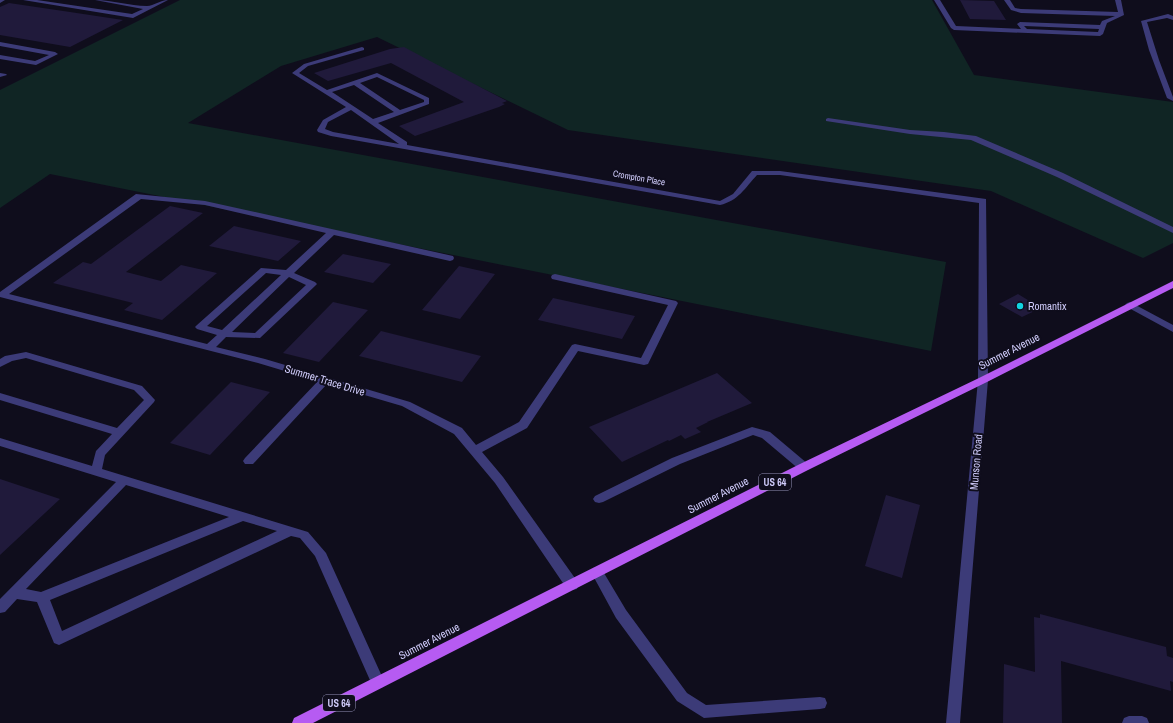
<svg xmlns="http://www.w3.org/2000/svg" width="1173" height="723" viewBox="0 0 1173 723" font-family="'Archivo Narrow',sans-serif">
<rect width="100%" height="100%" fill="#0f0d1c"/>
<path fill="#102524" d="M 180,0 L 932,0 L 974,75 L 1173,102 L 1173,243 L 1143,258 L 991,191 L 568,130 L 377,37 L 281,66 L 188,123 L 946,262 L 931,351 L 50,174 L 0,208 L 0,90 Z"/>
<path fill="#201a3b" d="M 960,0 L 994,1 L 1006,20 L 970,19 Z
M 9,3 L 70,12 L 123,20 L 70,47 L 0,35 L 0,7 Z
M 404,47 L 432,62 L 507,101 L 502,103 L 505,104 L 499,107 L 415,136 L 399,126 L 464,102 L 391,63 L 328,81 L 314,73 L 390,49 Z
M 170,206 L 203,213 L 126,272 L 161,281 L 181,265 L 217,273 L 162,320 L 124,310 L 133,303 L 53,283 L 83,262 L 91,264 Z
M 234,226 L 301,241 L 278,261 L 209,246 Z
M 343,254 L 391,264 L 373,283 L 324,272 Z
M 459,266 L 495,274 L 460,319 L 422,310 Z
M 1018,294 L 1041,308 L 1022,317 L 999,304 Z
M 553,298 L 635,316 L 622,339 L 538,320 Z
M 333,302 L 368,310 L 319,362 L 283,353 Z
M 381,331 L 481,356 L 462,382 L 359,356 Z
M 717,373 L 752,403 L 707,422 L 708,422 L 696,428 L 701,432 L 685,439 L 681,435 L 669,441 L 668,440 L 622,462 L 589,427 Z
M 231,382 L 270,392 L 210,455 L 170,443 Z
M 0,479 L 60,499 L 0,555 Z
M 886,495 L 920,505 L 902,578 L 865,566 Z
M 1040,614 L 1166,647 L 1167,656 L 1173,658 L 1173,682 L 1170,681 L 1171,691 L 1061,661 L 1062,723 L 1003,723 L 1004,664 L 1035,672 L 1034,617 L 1040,618 Z"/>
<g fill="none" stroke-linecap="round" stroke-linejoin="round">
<path fill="#3c3b78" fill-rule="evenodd" d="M 0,0 L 5,0 L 0,3 Z
M 23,0 L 37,0 L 132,14 L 143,9 L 95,0 C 113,0 129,6 147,6 C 154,6 160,0 168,0 L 133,18 Z
M 934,0 L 940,0 L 956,26 L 1021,29 L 1017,24 L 1020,22 L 1100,25 L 1102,21 L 1115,16 L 1021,13 L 1011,10 L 1004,0 L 1010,0 L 1015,8 L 1021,9 L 1118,12 L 1115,0 L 1121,0 L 1124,15 L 1107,23 L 1103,34 L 1100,36 L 954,30 L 951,28 ZM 1024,26 L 1099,29 L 1098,32 L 1027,29 Z
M 1168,14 L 1173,16 L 1173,20 L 1167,18 L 1147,22 L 1159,60 L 1173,97 L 1173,101 L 1167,98 L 1149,50 L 1141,21 Z
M 0,42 L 55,52 L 58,54 L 36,65 L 0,59 L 0,55 L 35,61 L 49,55 L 0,46 Z
M 362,47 L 364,48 L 364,50 L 308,66 L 299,73 L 327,90 L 377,73 L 429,98 L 429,104 L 378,123 L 407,142 L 407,145 L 720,201 L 733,194 L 752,171 L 780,171 L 986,199 L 988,380 L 960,723 L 946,723 L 978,380 L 979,203 L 780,175 L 757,175 C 745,188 738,201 720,205 L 331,136 L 318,132 L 317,130 L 323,120 L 346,107 L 292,73 L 304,64 ZM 377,77 L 424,100 L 424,102 L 400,110 L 360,83 ZM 354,85 L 394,112 L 373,119 L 332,92 ZM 351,110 L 399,144 L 333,132 L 325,129 L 328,122 Z
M 0,73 L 6,74 L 7,75 L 0,77 Z
M 828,118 L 910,130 L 944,132 L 976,136 L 1063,173 L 1173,227 L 1173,233 L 1057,177 L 971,140 L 910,134 L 826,121 L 826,119 Z
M 136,194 L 205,201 L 453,256 L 454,258 L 453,260 L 450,261 L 334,235 L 294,273 L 315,282 L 317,284 L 315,286 L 260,338 L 226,337 L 216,347 L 265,359 L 410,402 L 462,428 L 476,445 L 519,422 L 572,345 L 575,344 L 641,358 L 668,305 L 552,279 L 551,277 L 552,275 L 555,274 L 676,301 L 678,303 L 648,364 L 644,365 L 578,351 L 527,428 L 482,452 L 503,477 L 577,581 L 578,585 L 577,589 L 572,590 L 567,589 L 495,483 L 454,434 L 402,406 L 327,384 L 253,464 L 245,464 L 243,461 L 245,458 L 318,381 L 258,363 L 0,297 L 0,292 ZM 141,199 L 205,205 L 326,233 L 286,270 L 261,268 L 197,325 L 195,327 L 197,329 L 217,335 L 207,344 L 9,294 ZM 266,273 L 281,275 L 222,330 L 207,326 ZM 289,277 L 306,285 L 255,333 L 232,332 Z
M 1130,302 L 1173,325 L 1173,332 L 1127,307 L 1125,305 L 1127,303 Z
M 26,352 L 142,386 L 155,400 L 154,402 L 105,455 L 102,469 L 308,532 L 326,553 L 385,683 L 383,687 L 378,689 L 373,687 L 315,556 L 300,538 L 291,536 L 59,645 L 54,643 L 37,602 L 17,599 L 5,612 L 0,613 L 0,599 L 116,482 L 0,446 L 0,438 L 92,466 L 96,451 L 112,434 L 0,400 L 0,393 L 117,428 L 144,400 L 134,390 L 26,358 L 12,361 L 0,367 L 0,359 L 5,356 ZM 126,485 L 229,517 L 41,592 L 26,589 ZM 243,521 L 277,531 L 62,631 L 50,600 Z
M 752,427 L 770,432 L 808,464 L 810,467 L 808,470 L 800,470 L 762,438 L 753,435 L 680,464 L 603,502 L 599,503 L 595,502 L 593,499 L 595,496 L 672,458 Z
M 597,567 L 601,568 L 626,610 L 687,693 L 706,705 L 820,697 L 825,698 L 827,703 L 825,708 L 820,709 L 704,718 L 677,701 L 616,618 L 591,572 L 593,568 Z
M 1129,716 L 1142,716 L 1147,718 L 1149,723 L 1122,723 L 1124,718 Z"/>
<path fill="#b65bf2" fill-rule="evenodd" d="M 1173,281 L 1173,288 L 987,382 L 808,470 L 313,723 L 292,723 L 294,718 L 800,464 L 979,378 Z"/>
</g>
<circle fill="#11d3e1" stroke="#0f0d1c" stroke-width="1.5" cx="1020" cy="306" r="4"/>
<g text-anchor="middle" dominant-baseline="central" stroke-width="4" stroke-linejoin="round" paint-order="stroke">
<g font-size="9" fill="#d0ccfb" stroke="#0f0d1c">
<text transform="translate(639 178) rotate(10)">Crompton Place</text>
</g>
<g fill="#0f0d1c" stroke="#9693b8" stroke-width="1">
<rect x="759" y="474" width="32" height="16" rx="3"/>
<rect x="323" y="695" width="32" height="16" rx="3"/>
</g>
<g font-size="10" font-weight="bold" fill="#d0ccfb">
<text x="775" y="482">US 64</text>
<text x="339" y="703">US 64</text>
</g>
<g font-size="11" fill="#d0ccfb" stroke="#0f0d1c" text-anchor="start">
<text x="1028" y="306">Romantix</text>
</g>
<g font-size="11" fill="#d0ccfb" stroke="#0f0d1c">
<text transform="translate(1009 351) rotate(-27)">Summer Avenue</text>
<text transform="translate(325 380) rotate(17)">Summer Trace Drive</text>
<text transform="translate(976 462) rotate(-85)">Munson Road</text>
<text transform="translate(718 495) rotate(-27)">Summer Avenue</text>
<text transform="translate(429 641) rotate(-27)">Summer Avenue</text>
</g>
</g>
</svg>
